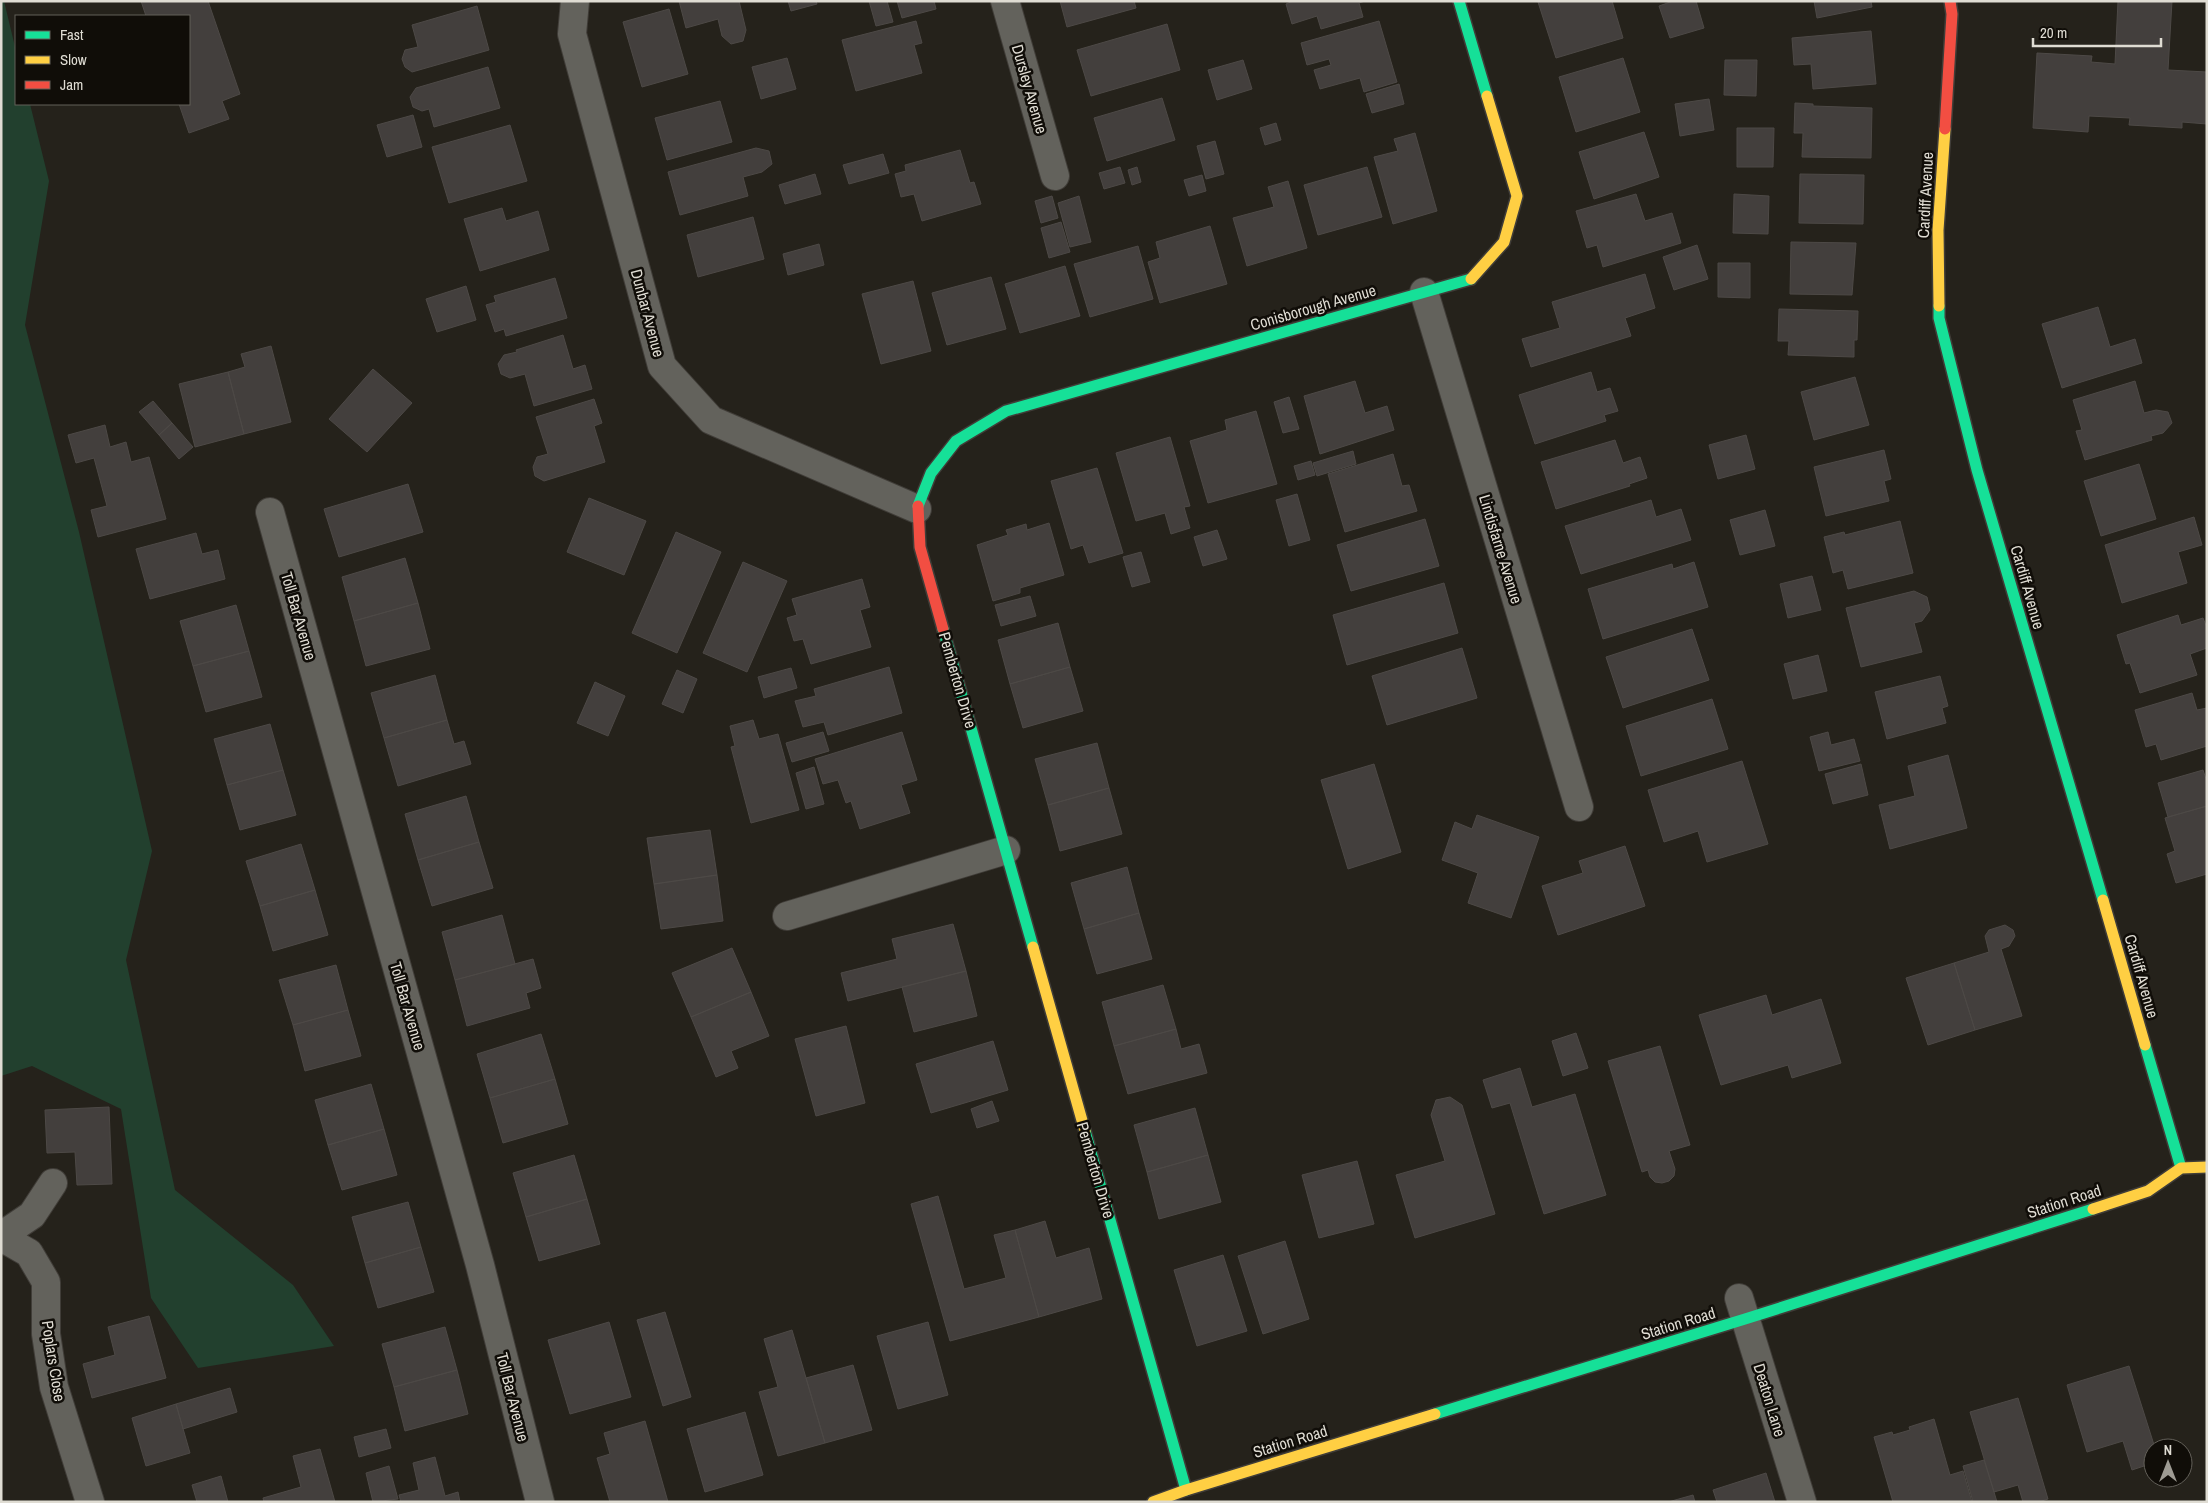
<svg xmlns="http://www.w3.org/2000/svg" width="2208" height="1503" viewBox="0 0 2208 1503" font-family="'Archivo Narrow',sans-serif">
<rect width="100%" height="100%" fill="#25221b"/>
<path fill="#22402e" d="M 1,1 L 4,1 L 16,51 L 16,104 L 30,104 L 49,181 L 25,325 L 79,532 L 152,851 L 126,960 L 175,1190 L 293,1285 L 334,1346 L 198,1368 L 151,1298 L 121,1109 L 32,1066 L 1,1076 Z"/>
<path fill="#433f3d" stroke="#4d4946" d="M 141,1 L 208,1 L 240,94 L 222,101 L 229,119 L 189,133 L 179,104 L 189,104 L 189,16 L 146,16 Z
M 679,1 L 739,1 L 746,30 L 743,41 L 731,44 L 722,36 L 718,19 L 686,28 Z
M 788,1 L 816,1 L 817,4 L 791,11 Z
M 869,1 L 887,1 L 893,22 L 876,26 Z
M 897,1 L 934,1 L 936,9 L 902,18 Z
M 1060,1 L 1134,1 L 1136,8 L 1067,27 Z
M 1293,1 L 1365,1 L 1359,3 L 1363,17 L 1321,29 L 1317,16 L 1292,24 L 1286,4 Z
M 1541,1 L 1612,1 L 1623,38 L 1556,58 L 1538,2 Z
M 1673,1 L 1696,1 L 1704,28 L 1670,38 L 1659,6 Z
M 1814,1 L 1871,1 L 1872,7 L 1817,18 Z
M 2118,1 L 2172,1 L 2168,70 L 2207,72 L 2207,124 L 2182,122 L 2182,128 L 2129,125 L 2130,118 L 2089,116 L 2088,132 L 2033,128 L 2037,53 L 2092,56 L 2091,62 L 2115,64 Z
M 477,6 L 489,50 L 412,72 L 405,67 L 402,59 L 405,50 L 418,47 L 412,25 Z
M 669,9 L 688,74 L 642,87 L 623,22 Z
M 916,21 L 922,43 L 914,45 L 922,73 L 856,91 L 842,40 Z
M 1379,21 L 1397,82 L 1364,92 L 1360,78 L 1320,89 L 1314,70 L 1331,65 L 1329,59 L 1307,65 L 1301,43 Z
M 1167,24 L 1180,70 L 1091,96 L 1077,50 Z
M 1871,31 L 1876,84 L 1813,89 L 1811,64 L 1794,65 L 1792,38 Z
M 787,58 L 796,89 L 761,99 L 752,67 Z
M 1623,58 L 1640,112 L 1576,132 L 1559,77 Z
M 1243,60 L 1252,89 L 1217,100 L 1208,70 Z
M 1725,60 L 1757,60 L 1756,96 L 1724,95 Z
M 488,67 L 500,108 L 434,127 L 429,109 L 422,111 L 413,107 L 410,97 L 416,88 Z
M 1399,84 L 1404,104 L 1372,113 L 1366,94 Z
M 1162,98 L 1175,140 L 1107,161 L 1094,118 Z
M 1709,99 L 1714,130 L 1680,136 L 1675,104 Z
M 720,101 L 732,142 L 667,160 L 655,118 Z
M 1795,103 L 1813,104 L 1813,106 L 1872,108 L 1871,158 L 1802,157 L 1803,133 L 1794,133 Z
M 413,115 L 422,147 L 387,157 L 377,125 Z
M 1276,123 L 1281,140 L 1265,145 L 1260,128 Z
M 510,125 L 527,181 L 449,203 L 432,147 Z
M 1737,128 L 1774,128 L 1773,167 L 1737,167 Z
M 1644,132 L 1659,177 L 1594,199 L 1579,152 Z
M 1415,133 L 1437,211 L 1393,224 L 1374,157 L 1398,151 L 1394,139 Z
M 1215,141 L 1224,174 L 1206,179 L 1197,146 Z
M 756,148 L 769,151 L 772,164 L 762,172 L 743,177 L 748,196 L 680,215 L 668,172 Z
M 960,150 L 970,183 L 974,182 L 981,204 L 922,221 L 914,194 L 901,197 L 895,174 L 906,171 L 905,165 Z
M 883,154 L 889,173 L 849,184 L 843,165 Z
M 1120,167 L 1125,183 L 1104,189 L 1099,173 Z
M 1137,167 L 1141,182 L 1132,185 L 1128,170 Z
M 1367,167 L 1382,217 L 1318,235 L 1304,185 Z
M 815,174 L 821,194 L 785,204 L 779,185 Z
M 1800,174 L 1864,175 L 1863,224 L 1799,223 Z
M 1202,175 L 1206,191 L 1189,196 L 1184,180 Z
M 1288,181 L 1307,248 L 1247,266 L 1233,218 L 1274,207 L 1268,187 Z
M 1636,194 L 1645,221 L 1672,213 L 1681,243 L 1603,267 L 1597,245 L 1587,248 L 1576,211 Z
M 1734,194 L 1769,196 L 1768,234 L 1733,233 Z
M 1052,196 L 1058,218 L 1041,223 L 1035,201 Z
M 1079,196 L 1091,242 L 1070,247 L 1058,203 Z
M 502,208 L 506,221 L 538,211 L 549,250 L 480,271 L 464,219 Z
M 753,217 L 764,259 L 698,277 L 687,235 Z
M 1061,222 L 1070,252 L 1049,258 L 1041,228 Z
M 1210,226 L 1227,284 L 1160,303 L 1148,262 L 1160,258 L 1156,242 Z
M 1791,242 L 1856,243 L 1852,295 L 1790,294 Z
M 819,244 L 824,265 L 788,275 L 783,254 Z
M 1697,245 L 1708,279 L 1674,290 L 1663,257 Z
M 1138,246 L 1153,299 L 1090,317 L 1074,264 Z
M 1718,263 L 1750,263 L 1750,298 L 1718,297 Z
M 1065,266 L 1080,316 L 1020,333 L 1005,284 Z
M 1645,274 L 1655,308 L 1625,318 L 1631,336 L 1531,367 L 1522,339 L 1560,328 L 1552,302 Z
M 991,277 L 1006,329 L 947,345 L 932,293 Z
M 555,278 L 567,318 L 506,336 L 504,329 L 495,332 L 486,305 L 496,302 L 494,296 Z
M 913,281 L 931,351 L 881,364 L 862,294 Z
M 466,286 L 476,320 L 437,332 L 426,299 Z
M 2098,307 L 2110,347 L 2135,339 L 2142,363 L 2062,388 L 2042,324 Z
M 1779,309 L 1858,311 L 1857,340 L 1854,340 L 1854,357 L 1788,355 L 1789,341 L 1778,341 Z
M 563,335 L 573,369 L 585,365 L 592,389 L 534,406 L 525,374 L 510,378 L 501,374 L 498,364 L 504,355 L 517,352 L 516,350 Z
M 271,346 L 291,422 L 244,434 L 228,372 L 245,367 L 241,354 Z
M 373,369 L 412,403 L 367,452 L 329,419 Z
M 228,372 L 244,434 L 195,447 L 179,384 Z
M 1591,372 L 1597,392 L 1610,388 L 1618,411 L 1604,415 L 1606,421 L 1535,444 L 1519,395 Z
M 1855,377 L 1869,425 L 1814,440 L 1801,392 Z
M 1355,381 L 1365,413 L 1387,406 L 1394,430 L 1320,454 L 1304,396 Z
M 2135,381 L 2144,413 L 2156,410 L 2168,412 L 2172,423 L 2163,433 L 2151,436 L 2152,440 L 2085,460 L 2076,431 L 2082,430 L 2073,400 Z
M 1289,397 L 1299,429 L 1283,433 L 1274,402 Z
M 594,399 L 602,423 L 594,426 L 605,462 L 544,481 L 535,476 L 533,467 L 537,457 L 548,454 L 536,417 Z
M 153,401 L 172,423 L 159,435 L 139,412 Z
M 1256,411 L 1277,484 L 1208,503 L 1190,441 L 1227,430 L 1225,420 Z
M 172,423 L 193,447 L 179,459 L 159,435 Z
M 105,425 L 110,447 L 126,442 L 131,462 L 149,457 L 166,519 L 98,537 L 91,510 L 107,506 L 94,458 L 76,463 L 68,435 Z
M 1746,435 L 1755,469 L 1718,479 L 1709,445 Z
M 1170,437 L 1190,506 L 1184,507 L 1190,528 L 1171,534 L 1165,513 L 1136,521 L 1116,453 Z
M 1615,440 L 1623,463 L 1640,457 L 1647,478 L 1629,484 L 1630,486 L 1556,509 L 1541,462 Z
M 1884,450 L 1891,479 L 1884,481 L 1889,501 L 1826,516 L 1814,467 Z
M 1353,451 L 1356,464 L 1317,476 L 1313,463 Z
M 1393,454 L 1402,486 L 1409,485 L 1417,511 L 1345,532 L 1328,474 Z
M 1311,461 L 1315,475 L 1298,480 L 1294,466 Z
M 2139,464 L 2156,519 L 2101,536 L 2084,481 Z
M 1097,468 L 1123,553 L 1089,563 L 1083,545 L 1071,549 L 1051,481 Z
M 408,484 L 423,532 L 339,557 L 324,509 Z
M 1297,494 L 1310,540 L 1289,546 L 1276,500 Z
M 589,498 L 646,521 L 624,575 L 567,552 Z
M 1651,500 L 1656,517 L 1681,509 L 1691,540 L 1581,574 L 1565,526 Z
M 1765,510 L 1775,546 L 1740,555 L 1730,520 Z
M 2194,517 L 2202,545 L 2178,552 L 2187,583 L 2122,603 L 2105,545 Z
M 1425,519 L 1439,566 L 1351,591 L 1337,545 Z
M 1900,521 L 1913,573 L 1848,589 L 1843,570 L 1833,573 L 1824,537 L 1844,532 L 1845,535 Z
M 1049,523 L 1064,575 L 1020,588 L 1020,593 L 993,601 L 977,545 L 1008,535 L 1006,530 L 1026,524 L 1027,530 Z
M 1217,530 L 1227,559 L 1203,566 L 1194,537 Z
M 676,532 L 721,552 L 677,653 L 632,633 Z
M 196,533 L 202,554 L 218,550 L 225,579 L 150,599 L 136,549 Z
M 1141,552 L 1150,582 L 1132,587 L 1123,557 Z
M 405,558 L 418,603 L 354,621 L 342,577 Z
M 743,562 L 787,581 L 747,672 L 703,653 Z
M 1694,562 L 1708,607 L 1603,639 L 1588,589 L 1672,564 L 1673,569 Z
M 1812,576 L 1821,610 L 1788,618 L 1780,584 Z
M 862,579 L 870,607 L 860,610 L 871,647 L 811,664 L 803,639 L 794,641 L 787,618 L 797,615 L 792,599 Z
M 1444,583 L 1458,633 L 1347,665 L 1333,615 Z
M 1914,591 L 1927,597 L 1930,610 L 1922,621 L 1914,623 L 1922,652 L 1861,667 L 1846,608 Z
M 1030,596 L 1036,616 L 1001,626 L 995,605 Z
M 418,603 L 430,649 L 366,666 L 354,621 Z
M 236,605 L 249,651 L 193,666 L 180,621 Z
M 2178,615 L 2181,625 L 2203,618 L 2207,628 L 2207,648 L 2190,654 L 2197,675 L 2140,693 L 2130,663 L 2126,664 L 2117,635 Z
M 1058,623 L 1070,667 L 1010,684 L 998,640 Z
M 1692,629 L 1709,680 L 1623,708 L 1606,657 Z
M 1462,648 L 1477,698 L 1387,725 L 1372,676 Z
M 249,651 L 262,697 L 206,712 L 193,666 Z
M 1818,655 L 1827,691 L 1793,699 L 1784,664 Z
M 889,667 L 902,713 L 828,735 L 824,722 L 803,727 L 795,701 L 816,696 L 814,689 Z
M 1070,667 L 1083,711 L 1023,728 L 1010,684 Z
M 791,668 L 797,688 L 764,698 L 758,677 Z
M 677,670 L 697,679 L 683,713 L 662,704 Z
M 435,675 L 447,720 L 384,738 L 371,693 Z
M 1940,676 L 1948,706 L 1942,708 L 1946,723 L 1887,739 L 1875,692 Z
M 595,682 L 625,696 L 608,736 L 577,723 Z
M 2192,693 L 2197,710 L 2207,708 L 2207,746 L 2161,760 L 2156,744 L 2146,747 L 2135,710 Z
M 1712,699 L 1728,749 L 1641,776 L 1626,726 Z
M 447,720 L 454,744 L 464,741 L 471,764 L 398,786 L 384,738 Z
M 753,720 L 759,739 L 778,734 L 799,810 L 751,823 L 731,747 L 735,746 L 730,726 Z
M 270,724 L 283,770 L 227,785 L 214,739 Z
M 823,732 L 829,751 L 792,762 L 786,743 Z
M 902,732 L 917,780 L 901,785 L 910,813 L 860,829 L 851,801 L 846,803 L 838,780 L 823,784 L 815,759 Z
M 1828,732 L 1831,745 L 1854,739 L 1860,761 L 1819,771 L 1810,737 Z
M 1097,743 L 1109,788 L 1048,805 L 1035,759 Z
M 1948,755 L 1967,828 L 1890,849 L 1879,805 L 1915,796 L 1908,766 Z
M 1742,761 L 1768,844 L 1707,862 L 1698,831 L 1664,842 L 1648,790 Z
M 1374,764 L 1401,852 L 1348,869 L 1321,780 Z
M 1861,764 L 1868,795 L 1833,804 L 1825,774 Z
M 814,767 L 824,804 L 806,809 L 796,773 Z
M 283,770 L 296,815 L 240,830 L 227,785 Z
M 2203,770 L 2207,782 L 2207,806 L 2168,817 L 2158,783 Z
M 1109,788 L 1122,834 L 1060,851 L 1048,805 Z
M 466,796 L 479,842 L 418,860 L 405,814 Z
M 2207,806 L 2207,874 L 2176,883 L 2167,854 L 2175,851 L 2165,818 Z
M 1477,815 L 1539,837 L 1511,918 L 1468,903 L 1478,873 L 1442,860 L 1455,822 L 1472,829 Z
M 710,830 L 717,875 L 654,884 L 647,838 Z
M 479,842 L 493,888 L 432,906 L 418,860 Z
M 301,844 L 315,890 L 260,906 L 246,861 Z
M 1625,846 L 1645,906 L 1558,935 L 1542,886 L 1583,873 L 1579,861 Z
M 1127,867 L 1139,913 L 1084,929 L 1071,883 Z
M 717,875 L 723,921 L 661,929 L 654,884 Z
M 315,890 L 328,935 L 273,951 L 260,906 Z
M 1139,913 L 1152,959 L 1097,974 L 1084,929 Z
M 502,915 L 515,964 L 455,980 L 442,932 Z
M 953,924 L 966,971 L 848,1001 L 841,973 L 897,959 L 892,939 Z
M 2005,925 L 2013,930 L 2015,936 L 2009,946 L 2001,949 L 2022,1016 L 1975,1030 L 1954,963 L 1989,952 L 1985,936 L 1989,930 Z
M 732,948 L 751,992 L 691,1017 L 672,973 Z
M 533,959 L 541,988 L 526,993 L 530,1008 L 467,1026 L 455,980 Z
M 1954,963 L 1975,1030 L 1928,1045 L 1906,978 Z
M 336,965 L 348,1010 L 293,1025 L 279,980 Z
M 966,971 L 977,1016 L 914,1032 L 902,987 Z
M 1163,985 L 1176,1029 L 1114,1046 L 1102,1002 Z
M 751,992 L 769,1036 L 731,1051 L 738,1068 L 716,1077 L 691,1017 Z
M 1766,995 L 1772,1015 L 1821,999 L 1841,1063 L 1792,1078 L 1788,1065 L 1721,1085 L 1699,1015 Z
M 348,1010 L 361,1056 L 305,1071 L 293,1025 Z
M 846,1026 L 865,1103 L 816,1116 L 795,1039 Z
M 1176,1029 L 1181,1049 L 1199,1044 L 1207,1073 L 1128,1094 L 1114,1046 Z
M 1576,1033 L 1588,1068 L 1563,1076 L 1552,1041 Z
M 541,1034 L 555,1079 L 490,1098 L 477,1054 Z
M 993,1041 L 1008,1090 L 931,1113 L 916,1064 Z
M 1660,1046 L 1690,1145 L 1669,1151 L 1675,1169 L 1674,1176 L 1669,1181 L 1662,1183 L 1655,1182 L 1650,1177 L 1648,1170 L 1642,1172 L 1608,1061 Z
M 1520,1068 L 1532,1107 L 1575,1094 L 1606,1195 L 1544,1214 L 1510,1103 L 1492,1108 L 1483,1080 Z
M 555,1079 L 568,1124 L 503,1143 L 490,1098 Z
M 371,1084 L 384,1129 L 328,1145 L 315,1100 Z
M 1450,1097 L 1462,1105 L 1495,1214 L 1415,1238 L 1396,1175 L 1445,1161 L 1431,1115 L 1436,1100 Z
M 992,1101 L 999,1121 L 977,1128 L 971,1109 Z
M 109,1107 L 112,1184 L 77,1185 L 75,1152 L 47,1153 L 45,1110 Z
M 1195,1108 L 1208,1155 L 1147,1172 L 1134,1125 Z
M 384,1129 L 397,1175 L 342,1190 L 328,1145 Z
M 574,1155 L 587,1199 L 526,1217 L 513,1173 Z
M 1208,1155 L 1221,1202 L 1159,1219 L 1147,1172 Z
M 1357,1161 L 1374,1224 L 1319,1238 L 1302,1175 Z
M 938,1196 L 964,1289 L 1006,1278 L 994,1235 L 1015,1230 L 1039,1317 L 950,1341 L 911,1204 Z
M 587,1199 L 600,1244 L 539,1261 L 526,1217 Z
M 408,1202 L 421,1247 L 365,1263 L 352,1217 Z
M 1045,1221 L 1056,1258 L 1089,1248 L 1102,1299 L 1039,1317 L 1015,1230 Z
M 1285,1241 L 1309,1319 L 1263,1334 L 1238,1256 Z
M 421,1247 L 434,1292 L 378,1308 L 365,1263 Z
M 1223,1255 L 1247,1331 L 1197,1346 L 1174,1270 Z
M 665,1312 L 691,1397 L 663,1406 L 637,1320 Z
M 149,1316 L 166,1378 L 92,1398 L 83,1364 L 115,1355 L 108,1327 Z
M 609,1322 L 631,1397 L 570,1414 L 548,1340 Z
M 928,1322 L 948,1395 L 898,1409 L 877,1336 Z
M 445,1327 L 457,1370 L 394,1387 L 382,1344 Z
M 792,1330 L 825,1443 L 778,1456 L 759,1392 L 778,1387 L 764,1339 Z
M 853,1365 L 872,1430 L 825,1443 L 806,1378 Z
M 2129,1366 L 2155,1448 L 2153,1448 L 2153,1463 L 2132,1470 L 2123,1441 L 2087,1452 L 2067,1385 Z
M 457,1370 L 468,1414 L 405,1431 L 394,1387 Z
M 230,1388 L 237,1412 L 183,1429 L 176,1404 Z
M 2018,1398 L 2048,1499 L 2038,1502 L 2023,1502 L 2018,1485 L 1994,1492 L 1970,1412 Z
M 176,1404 L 190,1453 L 146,1466 L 132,1418 Z
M 745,1412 L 763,1475 L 705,1492 L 687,1429 Z
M 1934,1419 L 1950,1475 L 1963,1471 L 1972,1502 L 1893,1502 L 1874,1437 L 1892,1432 L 1893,1435 L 1910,1430 L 1909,1427 Z
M 645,1421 L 668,1502 L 610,1502 L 597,1458 L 610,1454 L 604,1433 Z
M 386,1429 L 391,1448 L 359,1457 L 354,1437 Z
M 320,1449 L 335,1502 L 264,1502 L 263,1498 L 301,1487 L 293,1456 Z
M 435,1457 L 445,1496 L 458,1492 L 460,1502 L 401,1502 L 399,1495 L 419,1490 L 413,1463 Z
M 1984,1460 L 1994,1492 L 1997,1502 L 1973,1502 L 1963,1466 Z
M 389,1466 L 398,1499 L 373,1502 L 366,1473 Z
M 1766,1473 L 1775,1502 L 1717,1502 L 1713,1490 Z
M 221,1476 L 228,1502 L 197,1502 L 192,1485 Z
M 1693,1495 L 1695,1502 L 1668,1502 Z"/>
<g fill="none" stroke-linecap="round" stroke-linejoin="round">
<defs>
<path id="street" d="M 575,1 L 572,34 L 662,366 L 711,420 L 917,509
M 1005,1 L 1055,176
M 1424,292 L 1579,807
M 270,512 L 480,1265 L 540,1502
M 787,916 L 1006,850
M 1,1236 L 32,1215 L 53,1183
M 1,1237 L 29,1253 L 46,1282 L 46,1334 L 54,1387 L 90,1502
M 1739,1298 L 1802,1502"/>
<path id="fast" d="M 1459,1 L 1487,96
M 1939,306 L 1939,318 L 1977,470 L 2103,900
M 918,506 L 931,473 L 956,441 L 1006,411 L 1471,279
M 943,629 L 1033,947
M 2145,1045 L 2181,1168
M 1085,1131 L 1186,1490
M 1435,1414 L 1745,1319 L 2093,1209"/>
<path id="slow" d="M 1471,279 L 1504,242 L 1517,196 L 1487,96
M 1939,306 L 1938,230 L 1945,129
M 2103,900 L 2145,1045
M 1033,947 L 1085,1131
M 2093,1209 L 2148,1191 L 2181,1168 L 2207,1167
M 1153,1502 L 1186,1490 L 1435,1414"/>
<path id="jam" d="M 1945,129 L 1952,14 L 1950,1
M 918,506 L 920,547 L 943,629"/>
</defs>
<use href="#street" stroke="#403d38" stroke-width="30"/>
<use href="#fast" stroke="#403d38" stroke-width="14"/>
<use href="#slow" stroke="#403d38" stroke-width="14"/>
<use href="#jam" stroke="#403d38" stroke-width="14"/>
<use href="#street" stroke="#63625c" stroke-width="28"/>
<use href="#fast" stroke="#16e098" stroke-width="11"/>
<use href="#slow" stroke="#ffcf43" stroke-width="11"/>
<use href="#jam" stroke="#f24e42" stroke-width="11"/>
</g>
<g text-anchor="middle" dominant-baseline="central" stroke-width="5" stroke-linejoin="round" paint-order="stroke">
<g font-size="16" fill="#dfdcd3" stroke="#100d08">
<text transform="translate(1030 89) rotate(74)">Dursley Avenue</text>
<text transform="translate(1925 195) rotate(-87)">Cardiff Avenue</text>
<text transform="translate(1313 307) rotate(-16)">Conisborough Avenue</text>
<text transform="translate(648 313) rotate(75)">Dunbar Avenue</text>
<text transform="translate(1501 549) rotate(73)">Lindisfarne Avenue</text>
<text transform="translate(2028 587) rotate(74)">Cardiff Avenue</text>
<text transform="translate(299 616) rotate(74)">Toll Bar Avenue</text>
<text transform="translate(958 680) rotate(74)">Pemberton Drive</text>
<text transform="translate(2142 976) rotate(74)">Cardiff Avenue</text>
<text transform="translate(408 1006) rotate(74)">Toll Bar Avenue</text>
<text transform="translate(1096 1170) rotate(74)">Pemberton Drive</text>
<text transform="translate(2064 1201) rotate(-18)">Station Road</text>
<text transform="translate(1678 1323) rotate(-17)">Station Road</text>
<text transform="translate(54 1361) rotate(81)">Poplars Close</text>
<text transform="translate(513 1397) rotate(76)">Toll Bar Avenue</text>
<text transform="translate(1770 1400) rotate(73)">Deaton Lane</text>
<text transform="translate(1290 1441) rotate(-17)">Station Road</text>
</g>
</g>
<rect width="2208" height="1503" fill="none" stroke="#dfdcd3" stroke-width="5"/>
<rect x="15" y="15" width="175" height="90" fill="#100d08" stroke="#636059"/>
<rect x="25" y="31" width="25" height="8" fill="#16e098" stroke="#636059"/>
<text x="60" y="40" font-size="15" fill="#dfdcd3">Fast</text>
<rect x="25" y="56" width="25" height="8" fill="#ffcf43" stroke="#636059"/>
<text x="60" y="65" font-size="15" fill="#dfdcd3">Slow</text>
<rect x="25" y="81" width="25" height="8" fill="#f24e42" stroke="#636059"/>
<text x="60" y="90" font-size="15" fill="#dfdcd3">Jam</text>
<g transform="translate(2168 1463)"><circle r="24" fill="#100d08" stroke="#636059"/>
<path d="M0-4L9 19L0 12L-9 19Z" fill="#9e9b93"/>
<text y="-8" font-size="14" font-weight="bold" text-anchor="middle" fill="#dfdcd3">N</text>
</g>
<path d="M2033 38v8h128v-8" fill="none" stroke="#dfdcd3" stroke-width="2.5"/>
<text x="2040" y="38" font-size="15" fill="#dfdcd3" stroke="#100d08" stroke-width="4" paint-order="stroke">20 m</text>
</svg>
